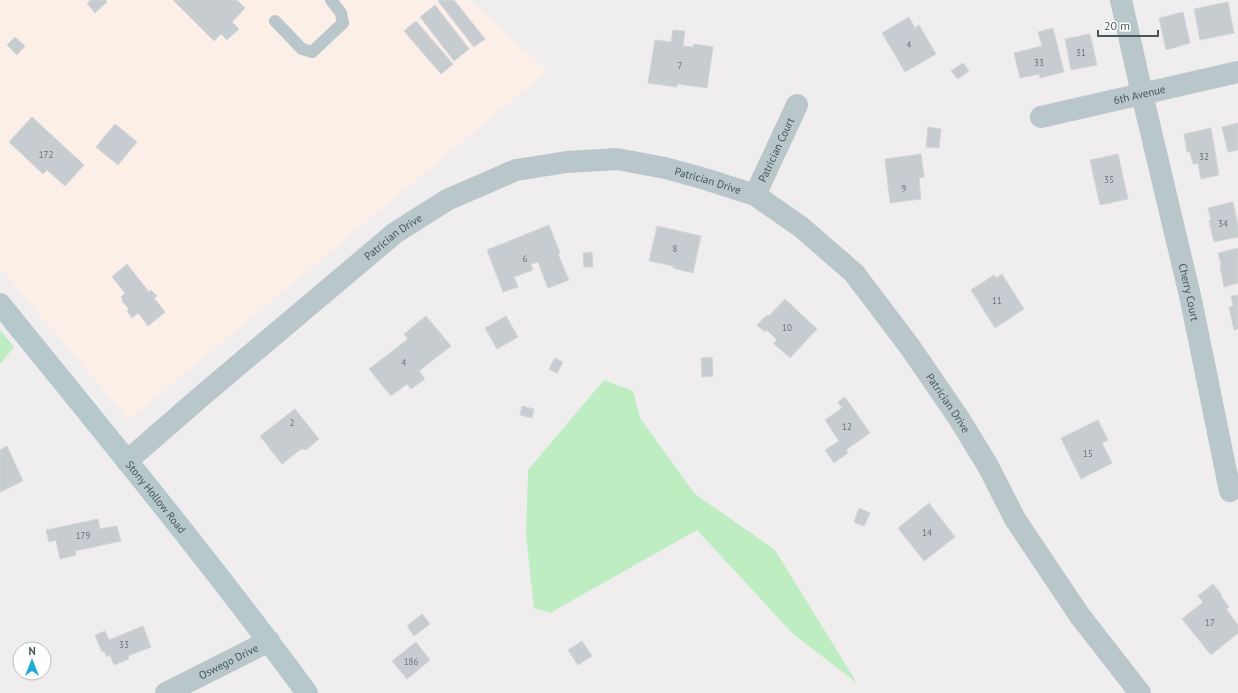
<svg xmlns="http://www.w3.org/2000/svg" width="1238" height="693" viewBox="0 0 1238 693" font-family="'PT Sans',sans-serif">
<rect width="100%" height="100%" fill="#f0edee"/>
<path fill="#fbefe7" d="M 0,0 L 470,0 L 547,71 L 129,420 L 0,268 Z"/>
<path fill="#bdedc0" d="M 0,330 L 14,347 L 0,364 Z
M 604,380 L 633,391 L 640,418 L 695,494 L 775,550 L 857,683 L 793,634 L 697,530 L 550,613 L 534,608 L 526,535 L 528,470 Z"/>
<path fill="#c7ccd0" stroke="#d2d6d9" d="M 91,0 L 106,0 L 107,2 L 95,13 L 87,3 Z
M 173,0 L 237,0 L 245,8 L 232,22 L 239,29 L 227,40 L 221,34 L 214,41 Z
M 440,0 L 454,0 L 485,39 L 474,47 L 438,1 Z
M 1228,2 L 1234,33 L 1200,40 L 1194,9 Z
M 435,5 L 469,49 L 454,61 L 420,17 Z
M 1183,12 L 1190,43 L 1166,50 L 1159,18 Z
M 909,17 L 915,28 L 919,25 L 936,54 L 905,72 L 882,33 Z
M 416,21 L 453,64 L 441,74 L 404,31 Z
M 1053,28 L 1064,72 L 1040,78 L 1039,74 L 1020,78 L 1014,53 L 1042,46 L 1038,32 Z
M 673,30 L 685,31 L 683,46 L 693,47 L 694,44 L 713,47 L 707,88 L 678,84 L 677,87 L 648,83 L 655,40 L 671,42 Z
M 1090,34 L 1097,65 L 1071,70 L 1065,39 Z
M 15,37 L 25,46 L 17,55 L 7,45 Z
M 963,63 L 969,71 L 958,79 L 951,71 Z
M 32,117 L 84,165 L 65,186 L 47,170 L 43,174 L 9,142 Z
M 1238,123 L 1238,150 L 1228,152 L 1222,127 Z
M 115,124 L 137,142 L 118,165 L 96,147 Z
M 928,127 L 941,129 L 939,148 L 926,147 Z
M 1211,128 L 1219,175 L 1201,179 L 1198,163 L 1193,164 L 1190,152 L 1187,152 L 1184,134 Z
M 921,154 L 924,177 L 919,178 L 921,199 L 890,203 L 885,159 Z
M 1118,154 L 1128,199 L 1100,205 L 1090,160 Z
M 1233,202 L 1238,225 L 1238,237 L 1214,242 L 1209,221 L 1211,220 L 1208,208 Z
M 549,225 L 560,253 L 558,254 L 569,280 L 548,288 L 538,262 L 531,264 L 533,270 L 514,277 L 518,287 L 503,292 L 487,250 Z
M 657,226 L 701,236 L 693,273 L 673,268 L 673,266 L 649,261 Z
M 1238,248 L 1238,283 L 1224,287 L 1220,266 L 1221,265 L 1218,253 Z
M 592,252 L 593,267 L 584,267 L 583,253 Z
M 127,264 L 149,292 L 151,290 L 157,296 L 154,298 L 165,312 L 148,326 L 138,313 L 132,318 L 127,311 L 129,309 L 122,301 L 123,300 L 121,297 L 125,293 L 112,277 Z
M 1002,274 L 1024,309 L 995,328 L 971,290 L 994,275 L 996,278 Z
M 1238,295 L 1238,329 L 1234,330 L 1229,307 L 1233,306 L 1231,296 Z
M 785,299 L 817,329 L 790,358 L 773,343 L 777,340 L 767,330 L 765,332 L 757,325 L 767,315 L 769,316 Z
M 426,316 L 451,346 L 419,371 L 425,379 L 411,389 L 407,384 L 391,396 L 369,369 L 408,339 L 404,334 Z
M 506,316 L 518,337 L 497,349 L 485,328 Z
M 712,357 L 713,376 L 702,377 L 701,358 Z
M 555,358 L 563,362 L 557,373 L 549,369 Z
M 845,397 L 870,433 L 846,450 L 848,453 L 834,463 L 825,450 L 839,441 L 825,420 L 842,408 L 838,402 Z
M 522,406 L 534,409 L 532,418 L 520,415 Z
M 295,409 L 319,439 L 306,450 L 301,449 L 282,464 L 260,436 Z
M 1098,420 L 1108,440 L 1102,443 L 1112,463 L 1081,479 L 1061,438 Z
M 7,446 L 23,481 L 0,492 L 0,450 Z
M 929,503 L 955,537 L 924,561 L 898,528 Z
M 859,508 L 870,513 L 864,526 L 854,522 Z
M 98,519 L 100,529 L 117,526 L 121,541 L 75,551 L 76,555 L 60,559 L 56,540 L 49,542 L 46,530 Z
M 1213,584 L 1222,595 L 1221,596 L 1229,607 L 1226,609 L 1238,625 L 1238,633 L 1211,655 L 1182,619 L 1203,602 L 1198,596 Z
M 422,614 L 430,624 L 414,636 L 407,626 Z
M 143,626 L 151,647 L 128,656 L 129,659 L 114,665 L 110,655 L 107,657 L 104,651 L 102,652 L 95,635 L 105,631 L 109,640 Z
M 582,641 L 592,656 L 578,665 L 568,650 Z
M 416,642 L 430,660 L 407,679 L 392,661 Z"/>
<g fill="none" stroke-linecap="round" stroke-linejoin="round">
<path stroke="#b9c7ca" stroke-width="12" d="M 275,21 L 302,49 L 312,52 L 343,23 L 341,13 L 331,0"/>
<g stroke="#b9c7ca" stroke-width="22">
<path id="s1" d="M 1121,0 L 1142,94 L 1191,300 L 1230,491"/>
<path id="s2" d="M 1041,117 L 1238,72"/>
<path id="s3" d="M 755,195 L 797,105"/>
<path id="s4" d="M 127,461 L 204,394 L 395,233 L 447,200 L 516,170 L 567,162 L 617,159 L 665,168 L 705,179 L 755,195 L 801,227 L 854,273 L 910,347 L 958,417 L 988,466 L 1015,519 L 1080,616 L 1140,693"/>
<path id="s5" d="M 166,693 L 269,641"/>
</g>
<path stroke="#b7c8cc" stroke-width="22" id="s6" d="M 0,304 C 104,432 209,560 307,693"/>
</g>
<g text-anchor="middle" dominant-baseline="central" stroke-width="4" stroke-linejoin="round" paint-order="stroke">
<g font-size="9" fill="#667478">
<text x="909" y="44">4</text>
<text x="1081" y="52">31</text>
<text x="1039" y="62">33</text>
<text x="680" y="65">7</text>
<text x="46" y="154">172</text>
<text x="1204" y="156">32</text>
<text x="1109" y="179">35</text>
<text x="904" y="188">9</text>
<text x="1223" y="223">34</text>
<text x="675" y="248">8</text>
<text x="525" y="258">6</text>
<text x="997" y="300">11</text>
<text x="787" y="327">10</text>
<text x="404" y="362">4</text>
<text x="292" y="422">2</text>
<text x="847" y="426">12</text>
<text x="1088" y="453">15</text>
<text x="927" y="532">14</text>
<text x="83" y="535">179</text>
<text x="1210" y="622">17</text>
<text x="124" y="644">33</text>
<text x="411" y="661">186</text>
</g>
<g font-size="11" fill="#46575a" stroke="#fff">
<text stroke="none"><textPath href="#s2" startOffset="101">6th Avenue</textPath></text>
<text stroke="none"><textPath href="#s3" startOffset="50">Patrician Court</textPath></text>
<text stroke="none"><textPath href="#s4" startOffset="684">Patrician Drive</textPath></text>
<text stroke="none"><textPath href="#s4" startOffset="348">Patrician Drive</textPath></text>
<text stroke="none"><textPath href="#s1" startOffset="300">Cherry Court</textPath></text>
<text stroke="none"><textPath href="#s4" startOffset="1020">Patrician Drive</textPath></text>
<text stroke="none"><textPath href="#s6" startOffset="248">Stony Hollow Road</textPath></text>
<text stroke="none"><textPath href="#s5" startOffset="70">Oswego Drive</textPath></text>
</g>
</g>
<g transform="translate(32 661)"><circle r="19" fill="#ffffff" stroke="#b5bcbd"/>
<path d="M0-3L7 15L0 10L-7 15Z" fill="#1fabd8"/>
<text y="-6" font-size="11" font-weight="bold" text-anchor="middle" fill="#46575a">N</text>
</g>
<path d="M1098 30v6h60v-6" fill="none" stroke="#46575a" stroke-width="2"/>
<text x="1104" y="30" font-size="12" fill="#46575a" stroke="#ffffff" stroke-width="3" paint-order="stroke">20 m</text>
</svg>
